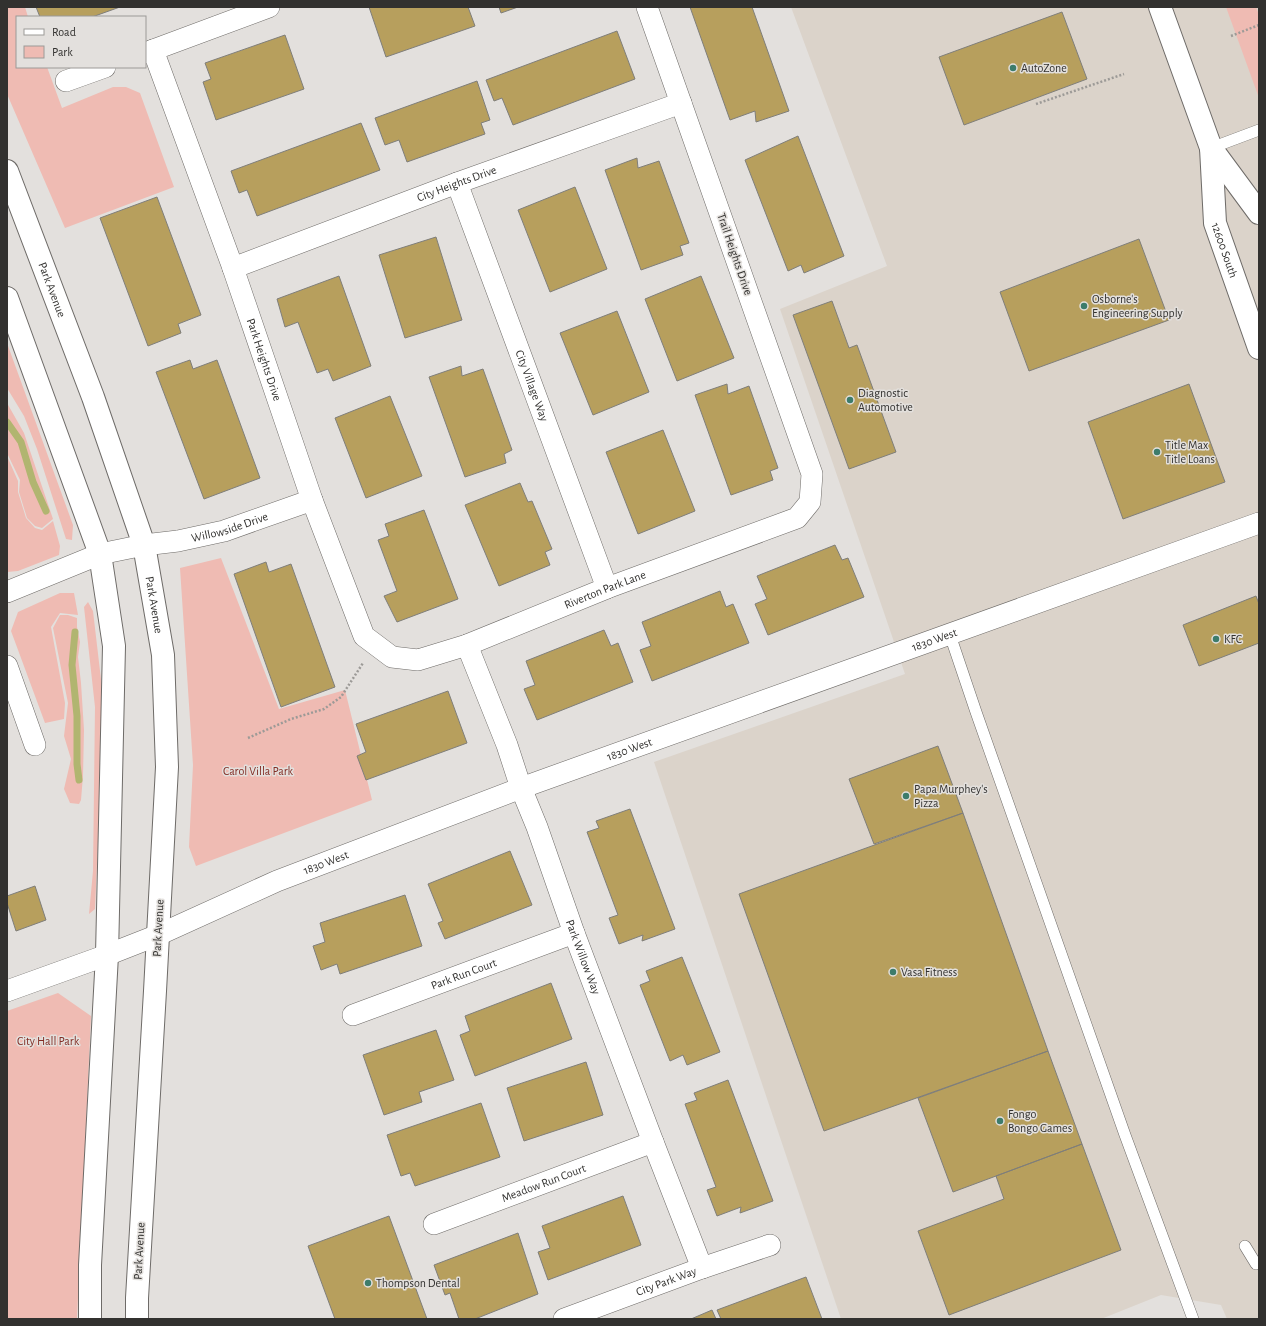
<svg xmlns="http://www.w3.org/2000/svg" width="1266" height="1326" viewBox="0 0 1266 1326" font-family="'Alegreya Sans',sans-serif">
<rect width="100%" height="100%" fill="#e3e0dd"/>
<path fill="#dbd3ca" d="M 791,7 L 1259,7 L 1259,1319 L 1227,1319 L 1221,1305 L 1161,1295 L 1101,1319 L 841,1319 L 654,762 L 905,674 L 780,309 L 887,266 Z"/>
<path fill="#efbbb3" d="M 7,7 L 25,7 L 28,17 L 17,17 L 17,67 L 47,67 L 62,108 L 113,87 L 126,87 L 140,93 L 174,187 L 65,228 L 7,94 Z
M 1226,7 L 1256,7 L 1259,15 L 1259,98 Z
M 7,343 L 73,525 L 72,540 L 66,539 L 37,449 L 24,416 L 7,388 Z
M 7,403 L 24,433 L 53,519 L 42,528 L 35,526 L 27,518 L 19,492 L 20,480 L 7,453 Z
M 7,456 L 18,481 L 18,492 L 26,518 L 35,528 L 42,530 L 53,521 L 60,546 L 59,555 L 18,571 L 7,572 Z
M 221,558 L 279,709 L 345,690 L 372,800 L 196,866 L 189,847 L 193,765 L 180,568 Z
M 60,593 L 74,593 L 78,615 L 60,613 L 51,627 L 65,703 L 64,719 L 45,723 L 11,631 L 18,612 Z
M 88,602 L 93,611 L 104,705 L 95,909 L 89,914 L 93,871 L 95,707 L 84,607 Z
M 60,615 L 68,615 L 77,618 L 77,627 L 80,642 L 78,657 L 81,683 L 84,730 L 83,776 L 81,800 L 79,804 L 70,803 L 64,789 L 71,759 L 64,736 L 68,703 L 53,628 Z
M 58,993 L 91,1016 L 77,1319 L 7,1319 L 7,1011 Z"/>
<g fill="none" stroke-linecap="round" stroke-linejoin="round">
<path stroke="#b1b570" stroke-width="7" d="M 7,422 L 21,442 L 33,482 L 46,511
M 75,632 L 72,665 L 77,716 L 77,764 L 79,780"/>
</g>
<path fill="#b79f5d" stroke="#7f7e7a" d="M 36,7 L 120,7 L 92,17 L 40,17 Z
M 369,7 L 468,7 L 475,26 L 386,57 Z
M 499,7 L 518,7 L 501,13 Z
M 690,7 L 752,7 L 789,111 L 756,122 L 755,111 L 730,120 Z
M 1062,12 L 1087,79 L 964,125 L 939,57 Z
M 617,31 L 635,79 L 513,125 L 502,98 L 494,101 L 486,80 Z
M 285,35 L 304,89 L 216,120 L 203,82 L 211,79 L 205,63 Z
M 477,81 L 490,120 L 481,123 L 485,134 L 407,162 L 399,140 L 385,145 L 375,118 Z
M 361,123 L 380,170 L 257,216 L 247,190 L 239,193 L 231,171 Z
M 798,136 L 844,256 L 804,273 L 801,265 L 788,271 L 745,160 Z
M 637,158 L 638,168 L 659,161 L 689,243 L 680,246 L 683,255 L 641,270 L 605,170 Z
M 575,187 L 607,269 L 550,292 L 518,210 Z
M 157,197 L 201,315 L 178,324 L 181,333 L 148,346 L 100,218 Z
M 436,237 L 462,320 L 405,338 L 379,255 Z
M 1139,239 L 1169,320 L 1029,371 L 1000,292 Z
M 339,276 L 371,366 L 333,381 L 328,369 L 317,373 L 298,322 L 285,327 L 277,299 Z
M 701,276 L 734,358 L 677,381 L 645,299 Z
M 832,301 L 849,348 L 857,345 L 896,452 L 849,469 L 793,315 Z
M 617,311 L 649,392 L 593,415 L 560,333 Z
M 190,360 L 193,369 L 217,360 L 260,478 L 204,499 L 156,372 Z
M 461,366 L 462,376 L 483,369 L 512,450 L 504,454 L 506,463 L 465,477 L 429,377 Z
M 727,384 L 728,394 L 749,386 L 778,468 L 770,471 L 773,480 L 731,495 L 695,395 Z
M 1189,384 L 1225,482 L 1123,519 L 1088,422 Z
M 390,396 L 422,476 L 366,498 L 335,418 Z
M 663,430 L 695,511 L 638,534 L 606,452 Z
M 520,483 L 528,502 L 532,501 L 552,549 L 545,552 L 550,565 L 499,586 L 465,505 Z
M 424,510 L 458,599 L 397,622 L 384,596 L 397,591 L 378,540 L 389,536 L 385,524 Z
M 835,545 L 842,560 L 848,558 L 864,597 L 768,635 L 755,604 L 767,599 L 757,576 Z
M 266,562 L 269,572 L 291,564 L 335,687 L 281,707 L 234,574 Z
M 720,591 L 726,607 L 733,604 L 749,643 L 652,681 L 640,650 L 651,646 L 642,622 Z
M 1256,596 L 1259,604 L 1259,643 L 1199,666 L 1183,625 Z
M 604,630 L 611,646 L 618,643 L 633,682 L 537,720 L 524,689 L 535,685 L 526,661 Z
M 448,691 L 467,743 L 366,780 L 357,756 L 366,752 L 356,724 Z
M 938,746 L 963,813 L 874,844 L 849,779 Z
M 630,809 L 675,929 L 642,941 L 643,935 L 619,944 L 609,918 L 618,915 L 587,832 L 599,828 L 596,821 Z
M 963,813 L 1048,1051 L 824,1131 L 739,894 Z
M 510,851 L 532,905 L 445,939 L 438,923 L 443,921 L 428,884 Z
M 35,886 L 46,920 L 16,931 L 7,903 L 7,896 Z
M 405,895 L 422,946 L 340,974 L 337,964 L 321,970 L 313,946 L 325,942 L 320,923 Z
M 682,957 L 720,1052 L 687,1065 L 683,1055 L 670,1061 L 640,985 L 650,981 L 646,971 Z
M 551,983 L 572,1039 L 475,1076 L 460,1035 L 470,1031 L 465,1016 Z
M 436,1030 L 454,1080 L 419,1092 L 422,1102 L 384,1115 L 363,1055 Z
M 1048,1051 L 1082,1144 L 953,1192 L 918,1098 Z
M 586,1062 L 603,1115 L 524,1141 L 507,1088 Z
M 728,1080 L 773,1201 L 740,1213 L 741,1207 L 717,1216 L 707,1190 L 716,1187 L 685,1104 L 697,1100 L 694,1093 Z
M 481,1103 L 500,1157 L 415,1186 L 410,1173 L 401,1176 L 387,1135 Z
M 1082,1144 L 1121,1250 L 949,1315 L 918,1231 L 1004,1199 L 996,1176 Z
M 623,1196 L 641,1245 L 548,1280 L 538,1252 L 550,1248 L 542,1226 Z
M 389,1216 L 427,1319 L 335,1319 L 308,1246 Z
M 518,1233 L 538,1294 L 475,1319 L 459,1319 L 450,1293 L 445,1295 L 434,1265 Z
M 806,1277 L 822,1319 L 721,1319 L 717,1310 Z
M 712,1310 L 716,1319 L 691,1319 Z"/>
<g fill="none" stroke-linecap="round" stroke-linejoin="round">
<defs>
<path id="service" d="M 1211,148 L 1259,130
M 950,635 L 976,712 L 1125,1135 L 1193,1319
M 1245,1246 L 1256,1264 L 1259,1263"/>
<g id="minor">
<path id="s1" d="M 153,50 L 233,268 L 312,500 L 364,636 L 392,657 L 418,660 L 467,645 L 607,588 L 797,518 L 810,502 L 812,474 L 647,7"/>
<path d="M 145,53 L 269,7"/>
<path d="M 66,81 L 105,67"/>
<path id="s2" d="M 457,183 L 607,588"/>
<path id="s3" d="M 233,268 L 457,183 L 681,103"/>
<path id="s4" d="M 7,592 L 100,554 L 144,545 L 178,541 L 224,531 L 312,500"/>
<path id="s5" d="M 467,645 L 507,745 L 521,788 L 537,827 L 574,933 L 653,1142 L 702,1268"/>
<path d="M 7,666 L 35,745"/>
<path id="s6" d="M 7,991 L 107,955 L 158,935 L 277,881 L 521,788 L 1259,523"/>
<path id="s7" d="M 353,1015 L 574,933"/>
<path id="s8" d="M 434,1224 L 653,1142"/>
<path id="s9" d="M 564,1319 L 702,1268 L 770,1245"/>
</g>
<g id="tertiary">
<path id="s10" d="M 7,171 L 93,397 L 144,545 L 163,655 L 167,767 L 155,991 L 137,1298 L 137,1319"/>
<path d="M 7,298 L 100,554 L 114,646 L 107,955 L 90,1265 L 90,1319"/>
</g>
<g id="primary">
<path d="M 1160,7 L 1211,148 L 1259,213"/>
<path id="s11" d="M 1211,148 L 1215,223 L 1259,348"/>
</g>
</defs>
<use href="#service" stroke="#6e6b68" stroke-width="12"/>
<use href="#minor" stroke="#6e6b68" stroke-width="22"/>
<use href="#tertiary" stroke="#6e6b68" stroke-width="24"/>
<use href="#primary" stroke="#6e6b68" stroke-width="24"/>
<path stroke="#9c9a97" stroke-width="2.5" stroke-dasharray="2 2" stroke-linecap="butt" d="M 1231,36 L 1259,25
M 1036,104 L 1124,74
M 248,738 L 291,719 L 324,709 L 341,697 L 363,663"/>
<use href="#service" stroke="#fff" stroke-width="11"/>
<use href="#minor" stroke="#fff" stroke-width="21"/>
<use href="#tertiary" stroke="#fff" stroke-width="22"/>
<use href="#primary" stroke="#fff" stroke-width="22"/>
</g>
<g fill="#3d7c6b" stroke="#e3e0dd" stroke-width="1.5">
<circle cx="1013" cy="68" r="4"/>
<circle cx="1084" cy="306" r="4"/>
<circle cx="850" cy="400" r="4"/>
<circle cx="1157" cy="452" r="4"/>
<circle cx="1216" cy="639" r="4"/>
<circle cx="906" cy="796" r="4"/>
<circle cx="893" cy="972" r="4"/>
<circle cx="1000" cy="1121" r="4"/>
<circle cx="368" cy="1283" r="4"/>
</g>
<g text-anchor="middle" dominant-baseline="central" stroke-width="3" stroke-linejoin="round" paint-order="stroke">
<g font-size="12" fill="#32312f" stroke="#e3e0dd" text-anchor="start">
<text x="1021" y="68">AutoZone</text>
<text x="1092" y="299">Osborne's<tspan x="1092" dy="14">Engineering Supply</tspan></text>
<text x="858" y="393">Diagnostic<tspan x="858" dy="14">Automotive</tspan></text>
<text x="1165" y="445">Title Max<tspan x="1165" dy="14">Title Loans</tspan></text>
<text x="1224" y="639">KFC</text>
<text x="914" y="789">Papa Murphey's<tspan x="914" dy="14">Pizza</tspan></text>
<text x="901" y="972">Vasa Fitness</text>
<text x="1008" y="1114">Fongo<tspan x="1008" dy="14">Bongo Games</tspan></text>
<text x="376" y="1283">Thompson Dental</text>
</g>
<g font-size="12" fill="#32312f" stroke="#e3e0dd">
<text stroke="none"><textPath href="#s3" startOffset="239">City Heights Drive</textPath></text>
<text stroke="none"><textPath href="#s11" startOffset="104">12600 South</textPath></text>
<text transform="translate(735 254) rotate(71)">Trail Heights Drive</text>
<text stroke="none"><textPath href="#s10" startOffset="127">Park Avenue</textPath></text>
<text stroke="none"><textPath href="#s1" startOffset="329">Park Heights Drive</textPath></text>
<text stroke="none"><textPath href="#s2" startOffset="216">City Village Way</textPath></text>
<text stroke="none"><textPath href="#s4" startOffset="233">Willowside Drive</textPath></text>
<text stroke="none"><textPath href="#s1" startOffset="884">Riverton Park Lane</textPath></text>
<text stroke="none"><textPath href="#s10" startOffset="459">Park Avenue</textPath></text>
<text stroke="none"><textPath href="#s6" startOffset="992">1830 West</textPath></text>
<text stroke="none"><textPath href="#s6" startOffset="668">1830 West</textPath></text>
<text stroke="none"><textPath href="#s6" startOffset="344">1830 West</textPath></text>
<text transform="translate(158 928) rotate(-87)">Park Avenue</text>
<text stroke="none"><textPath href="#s5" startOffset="333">Park Willow Way</textPath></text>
<text stroke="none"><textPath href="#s7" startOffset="118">Park Run Court</textPath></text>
<text stroke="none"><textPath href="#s8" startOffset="117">Meadow Run Court</textPath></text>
<text transform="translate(139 1251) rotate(-87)">Park Avenue</text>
<text stroke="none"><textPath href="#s9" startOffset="109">City Park Way</textPath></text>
</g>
<g font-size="12" fill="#822c24" stroke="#e3e0dd">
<text x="258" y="771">Carol Villa Park</text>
<text x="48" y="1041">City Hall Park</text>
</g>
</g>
<rect width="1266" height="1326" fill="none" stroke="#32312f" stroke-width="16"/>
<rect x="16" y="16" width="130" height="52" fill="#e3e0dd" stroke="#9c9a97"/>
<rect x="24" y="29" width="20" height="6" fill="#ffffff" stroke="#9c9a97"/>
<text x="52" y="36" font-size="12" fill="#32312f">Road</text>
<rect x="24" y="46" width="20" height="12" fill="#efbbb3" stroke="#9c9a97"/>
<text x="52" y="56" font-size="12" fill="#32312f">Park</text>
</svg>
